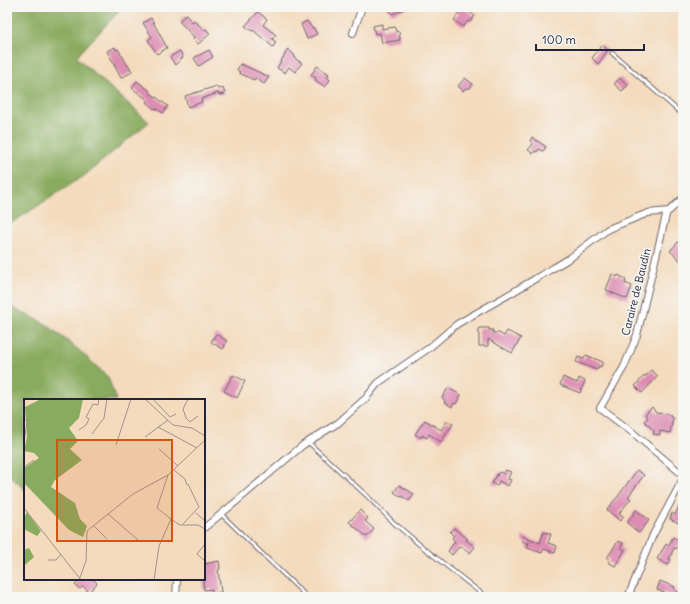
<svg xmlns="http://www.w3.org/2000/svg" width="690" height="604" viewBox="0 0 690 604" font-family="Delius,sans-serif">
<rect width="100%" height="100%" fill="#f6f6f2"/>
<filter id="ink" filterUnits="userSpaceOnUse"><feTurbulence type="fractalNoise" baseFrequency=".025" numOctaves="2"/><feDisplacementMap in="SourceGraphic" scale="8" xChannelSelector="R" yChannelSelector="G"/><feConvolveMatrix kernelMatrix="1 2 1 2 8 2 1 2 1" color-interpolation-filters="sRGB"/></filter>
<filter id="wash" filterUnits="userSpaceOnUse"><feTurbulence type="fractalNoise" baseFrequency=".012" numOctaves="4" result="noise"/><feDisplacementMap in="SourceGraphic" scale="16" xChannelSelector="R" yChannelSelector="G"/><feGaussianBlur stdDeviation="0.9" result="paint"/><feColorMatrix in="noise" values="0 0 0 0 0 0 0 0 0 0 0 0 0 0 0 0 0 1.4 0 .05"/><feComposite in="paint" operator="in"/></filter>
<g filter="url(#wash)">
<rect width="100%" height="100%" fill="#f4dbbe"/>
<path fill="#89ab5f" stroke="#56664d" d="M 7,7 L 123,7 L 76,57 L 149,122 L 84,176 L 7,226 Z
M 7,305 L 46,324 L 80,351 L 108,377 L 116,400 L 25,400 L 25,490 L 7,473 Z"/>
<g id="blocks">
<path fill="#dd8db4" d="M 387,7 L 410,7 L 392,14 Z
M 459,7 L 462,7 L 475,16 L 470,22 L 468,21 L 463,27 L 454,20 L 459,13 L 455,11 Z
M 258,12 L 267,19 L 263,25 L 276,35 L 272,39 L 276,42 L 273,47 L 253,30 L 252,31 L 245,26 Z
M 186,15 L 192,22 L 194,20 L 204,30 L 206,29 L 210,34 L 198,44 L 193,39 L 194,37 L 179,21 Z
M 151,18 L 167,48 L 157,54 L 148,40 L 152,37 L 143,23 Z
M 307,21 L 312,28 L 313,27 L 317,34 L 307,39 L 301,24 Z
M 382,24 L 382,29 L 395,27 L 396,32 L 399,31 L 400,40 L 382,43 L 380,33 L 375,34 L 373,26 Z
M 602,45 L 608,50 L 598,64 L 592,58 Z
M 115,47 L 116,50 L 118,49 L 128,66 L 129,66 L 132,72 L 121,78 L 107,51 Z
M 288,49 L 295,56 L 294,58 L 302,63 L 295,72 L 289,67 L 285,73 L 277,68 Z
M 209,50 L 213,57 L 199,66 L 194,58 Z
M 180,51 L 183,57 L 175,65 L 170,57 Z
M 240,64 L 243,65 L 269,77 L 264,84 L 255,78 L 254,80 L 239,73 L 240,72 L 237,70 Z
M 317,66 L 329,74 L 327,77 L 330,80 L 325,87 L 315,80 L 316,78 L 311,75 Z
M 465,78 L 473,84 L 469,89 L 467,87 L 463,91 L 458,86 Z
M 620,78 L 628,85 L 622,91 L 614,84 Z
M 137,81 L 150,91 L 149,92 L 168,106 L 163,113 L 155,108 L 154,109 L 146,102 L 148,100 L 132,88 Z
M 217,86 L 218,89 L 223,88 L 225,94 L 219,95 L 218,93 L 201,99 L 202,102 L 188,107 L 185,96 Z
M 532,137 L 546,147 L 543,151 L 539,149 L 537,152 L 535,151 L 533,154 L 528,150 L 533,144 L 530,141 Z
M 678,242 L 683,246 L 683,263 L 670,251 Z
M 612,274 L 617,277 L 618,275 L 626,279 L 625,283 L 632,286 L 627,299 L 606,290 Z
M 479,328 L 489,328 L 489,330 L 493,330 L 493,333 L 499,333 L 504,336 L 507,331 L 521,338 L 512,353 L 488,339 L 488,346 L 479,346 Z
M 216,334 L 227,341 L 223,349 L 211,342 Z
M 586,355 L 603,362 L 601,367 L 599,366 L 597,370 L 576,362 L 578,357 L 584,359 Z
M 651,370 L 658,376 L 642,393 L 635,386 L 645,375 L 646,376 Z
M 233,375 L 245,381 L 237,398 L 224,391 Z
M 563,377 L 577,383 L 579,378 L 585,381 L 580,393 L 560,385 Z
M 448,388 L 461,395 L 456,404 L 454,403 L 452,407 L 444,402 L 445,400 L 442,398 Z
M 652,407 L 656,412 L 671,415 L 670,417 L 673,418 L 670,433 L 660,431 L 660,435 L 653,434 L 654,431 L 644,421 L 648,418 L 645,414 Z
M 425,420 L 441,430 L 447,421 L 453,424 L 441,442 L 429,434 L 427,438 L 422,435 L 421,438 L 415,434 Z
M 506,470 L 511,472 L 508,479 L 511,480 L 508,486 L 499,481 L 497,486 L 492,483 L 499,472 L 504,474 Z
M 637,470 L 644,475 L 628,497 L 631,499 L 619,513 L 624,517 L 620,521 L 607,510 L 612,504 L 612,503 L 619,495 Z
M 399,485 L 414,494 L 409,501 L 402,496 L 401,497 L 394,492 Z
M 683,498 L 683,525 L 670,519 L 672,513 L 675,515 Z
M 360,510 L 368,518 L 365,521 L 374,529 L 367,537 L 349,522 Z
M 636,510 L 649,520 L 639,533 L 627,523 Z
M 454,528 L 468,539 L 466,540 L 475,547 L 470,553 L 461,546 L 460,548 L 459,547 L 452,555 L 448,551 L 455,541 L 452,538 L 454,536 L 450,532 Z
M 544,532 L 551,534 L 548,543 L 557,546 L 555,553 L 544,549 L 542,553 L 527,548 L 529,542 L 528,544 L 522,541 L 523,536 L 540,543 Z
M 673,537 L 679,540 L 680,542 L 676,549 L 674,548 L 669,559 L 671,559 L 668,565 L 657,559 L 666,544 L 668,546 Z
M 618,541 L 623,543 L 621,548 L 625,550 L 615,566 L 608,562 L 610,559 L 607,558 Z
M 219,561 L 220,569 L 218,570 L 221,592 L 212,594 L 212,589 L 204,590 L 203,581 L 204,581 L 204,564 Z
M 80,579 L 93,579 L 97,583 L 89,592 L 83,586 L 80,589 L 75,585 Z
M 660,581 L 675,587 L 674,590 L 678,592 L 675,597 L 657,590 Z"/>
</g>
</g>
<g filter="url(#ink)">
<use href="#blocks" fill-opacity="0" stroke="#6c6369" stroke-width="1"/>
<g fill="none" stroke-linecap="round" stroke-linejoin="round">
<defs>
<path id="service" d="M 612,53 L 683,115
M 308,442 L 367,496 L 393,522 L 420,545 L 486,597
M 221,514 L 303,593"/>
<path id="minor" d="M 353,33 L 362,7
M 667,211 L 637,335 L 624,367 L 600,408 L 632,432 L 683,475
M 204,528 L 237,501 L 303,445 L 338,423 L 366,398 L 378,383 L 429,348 L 457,324 L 508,295 L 570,258 L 608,229 L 648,213 L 669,211 L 683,198
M 176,597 L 177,579
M 628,597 L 653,535 L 683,479"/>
</defs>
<use href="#service" stroke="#6c6369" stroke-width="5"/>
<use href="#minor" stroke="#6c6369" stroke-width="8"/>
<use href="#service" stroke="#fff" stroke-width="3"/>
<use href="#minor" stroke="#fff" stroke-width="6"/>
</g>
</g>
<g text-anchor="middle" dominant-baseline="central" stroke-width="3.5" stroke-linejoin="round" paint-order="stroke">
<g font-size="11" fill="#22223b" stroke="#f6f6f2">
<text transform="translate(636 292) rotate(-76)">Caraire de Baudin</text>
</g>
</g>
<g transform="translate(24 399)">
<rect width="181" height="181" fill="#f4dbbe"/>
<path d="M 17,0 L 59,0 L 55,19 L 45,29 L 54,42 L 46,50 L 58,61 L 31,81 L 27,88 L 51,104 L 56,120 L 63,127 L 59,138 L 45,131 L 0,84 L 0,69 L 15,59 L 10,54 L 0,52 L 3,38 L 1,8 ZM 3,113 L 17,132 L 13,137 L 0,130 L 0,119 ZM 5,149 L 10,158 L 1,166 L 0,151 Z" fill="#89ab5f"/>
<path fill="none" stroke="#a0918a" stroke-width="1" d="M 121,0 L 149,26 L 168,29 L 181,37M 129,0 L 146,18 L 152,15M 164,0 L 159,10 L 162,19 L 166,23 L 174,17M 0,19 L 3,22 L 0,44M 134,28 L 173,49M 55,31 L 62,26 L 65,20 L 62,18 L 69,5 L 74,6 L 75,0M 68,35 L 80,19 L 83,0M 121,38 L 144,21M 92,46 L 107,0M 135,50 L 154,67M 0,68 L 10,61M 150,71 L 161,80 L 163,86M 144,76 L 133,109 L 147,120M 0,109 L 57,181M 172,114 L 181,122M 84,115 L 114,141M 159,125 L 175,108 L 164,85M 70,127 L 83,140M 181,145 L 173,155 L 181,162M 24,161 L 32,161 L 37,155M 55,181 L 62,162 L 63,132 L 109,95 L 144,76 L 181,41M 130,181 L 135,147 L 147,120 L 156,126 L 174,126 L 181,130"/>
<path fill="#d45411" fill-opacity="0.15" stroke="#d45411" stroke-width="2" d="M 33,41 L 148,41 L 148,142 L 33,142 Z"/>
<rect width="181" height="181" fill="none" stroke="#22223b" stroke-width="2"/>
</g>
<rect width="690" height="604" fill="none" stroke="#f6f6f2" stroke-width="24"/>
<path d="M536 44v6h108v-6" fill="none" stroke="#22223b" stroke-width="2"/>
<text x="542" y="44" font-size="12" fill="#22223b" stroke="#f6f6f2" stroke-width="3" paint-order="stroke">100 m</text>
</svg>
